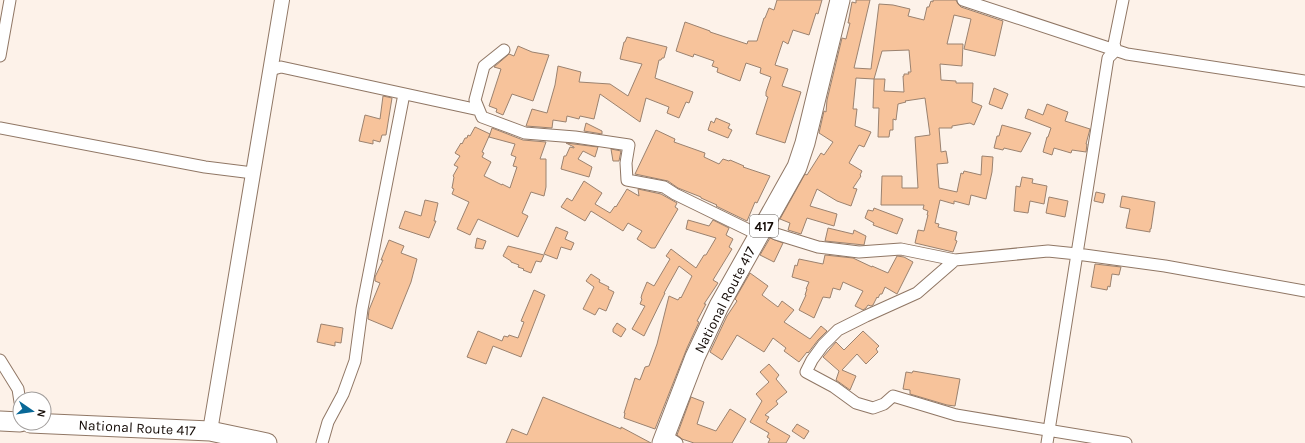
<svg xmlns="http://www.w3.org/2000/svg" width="1305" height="443" viewBox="0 0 1305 443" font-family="Karla,sans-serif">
<rect width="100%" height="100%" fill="#fdf2e9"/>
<path fill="#f7c39b" stroke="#9b826f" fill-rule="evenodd" d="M 777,0 L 822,0 L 818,14 L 816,13 L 809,35 L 793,30 L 788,44 L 783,41 L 775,65 L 788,69 L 782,86 L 801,92 L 785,143 L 756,134 L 768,97 L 766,96 L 766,92 L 771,77 L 760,73 L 761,68 L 746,63 L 740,81 L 717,72 L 718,68 L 712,66 L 714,61 L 694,54 L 693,57 L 676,51 L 685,22 L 710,31 L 710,32 L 747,44 L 748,41 L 757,41 L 764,18 L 765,18 L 769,8 L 774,10 Z
M 856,0 L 870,0 L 854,68 L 871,69 L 879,4 L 893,5 L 910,9 L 908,16 L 924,20 L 927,7 L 929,7 L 931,1 L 933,2 L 933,0 L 956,0 L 958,4 L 961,7 L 1003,21 L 995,56 L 964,49 L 971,19 L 954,15 L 947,44 L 963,44 L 962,66 L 940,64 L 941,80 L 956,81 L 956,83 L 973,83 L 972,102 L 982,106 L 974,125 L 970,123 L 952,126 L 952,128 L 939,128 L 941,152 L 946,151 L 948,163 L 937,164 L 939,188 L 957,192 L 961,173 L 963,174 L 964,171 L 981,175 L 982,156 L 993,157 L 992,172 L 986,199 L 971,195 L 969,205 L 954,201 L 954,204 L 940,200 L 935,223 L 939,224 L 938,227 L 957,232 L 955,240 L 957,241 L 953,252 L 915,243 L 918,230 L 924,231 L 928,215 L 927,215 L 928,211 L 923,209 L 924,205 L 881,205 L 882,176 L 902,176 L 902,188 L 918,188 L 915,137 L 930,135 L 925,98 L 905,101 L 906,102 L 898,104 L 896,120 L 893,119 L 893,130 L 890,130 L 889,137 L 878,137 L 879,108 L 873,108 L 874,79 L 856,78 L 853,109 L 857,109 L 855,126 L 871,132 L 864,147 L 859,145 L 849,163 L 862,171 L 860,175 L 861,176 L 853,188 L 857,189 L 851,206 L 837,201 L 817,189 L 810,206 L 837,214 L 834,226 L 807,218 L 801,234 L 788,230 L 790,223 L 780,219 L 805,174 L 807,175 L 821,153 L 824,155 L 833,142 L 819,133 L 824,111 L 826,112 L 827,100 L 842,38 L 846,39 L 850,23 L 848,23 L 852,2 L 856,3 ZM 909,50 L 911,72 L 908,72 L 909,74 L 904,74 L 904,76 L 903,76 L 904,92 L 884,91 L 885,79 L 874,79 L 882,51 Z
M 627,37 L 667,47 L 664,58 L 662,58 L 661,60 L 659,60 L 655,78 L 693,92 L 689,103 L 686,102 L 679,118 L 667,113 L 669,107 L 646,98 L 640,122 L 600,94 L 594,119 L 580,116 L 579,119 L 567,116 L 566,122 L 553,120 L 552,128 L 526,126 L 532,109 L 547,113 L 555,85 L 558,66 L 581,72 L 579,82 L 610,84 L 628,96 L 642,64 L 620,59 L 624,42 L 625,42 Z
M 518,46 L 532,52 L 549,55 L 533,101 L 512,94 L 503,115 L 496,112 L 497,109 L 489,106 L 501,69 L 494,67 L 509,54 L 514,56 Z
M 994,88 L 1008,94 L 1002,109 L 989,104 Z
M 383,96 L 392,98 L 386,135 L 382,135 L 380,142 L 373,140 L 373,144 L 359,141 L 365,115 L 380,119 Z
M 1047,104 L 1068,112 L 1065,121 L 1090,129 L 1086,144 L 1087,144 L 1086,152 L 1072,150 L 1071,153 L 1054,148 L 1052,155 L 1043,152 L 1047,137 L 1048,137 L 1051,128 L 1025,118 L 1028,109 L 1043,115 Z
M 716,118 L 730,124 L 728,128 L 732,130 L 728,138 L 708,130 L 711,121 L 714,123 Z
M 586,123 L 602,131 L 602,134 L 584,131 Z
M 1002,125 L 1031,133 L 1021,152 L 1004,148 L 1003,150 L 994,148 L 997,136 L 999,136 Z
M 475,127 L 490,134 L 492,128 L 523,140 L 546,142 L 540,159 L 546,159 L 546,187 L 544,196 L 531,192 L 522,213 L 528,216 L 518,237 L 478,219 L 470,235 L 457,229 L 469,202 L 452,194 L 454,189 L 452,188 L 454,177 L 453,176 L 458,167 L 454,165 L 460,156 L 455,153 L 461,143 L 462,144 L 465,138 L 467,138 L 468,135 L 470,136 ZM 490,134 L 489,137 L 515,144 L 511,155 L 516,157 L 513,166 L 517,167 L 510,188 L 502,184 L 502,185 L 484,176 L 491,162 L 482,157 L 484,153 L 482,152 Z
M 656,130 L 675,139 L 674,142 L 705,153 L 704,157 L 719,164 L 723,159 L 729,161 L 730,160 L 744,166 L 743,167 L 770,176 L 757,203 L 755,202 L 747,221 L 716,206 L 717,205 L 701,198 L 701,197 L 678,188 L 668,181 L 635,174 Z
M 566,143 L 598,147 L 595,157 L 583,151 L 578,159 L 592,167 L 589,177 L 561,169 L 564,156 L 566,156 L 570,147 L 574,148 L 574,147 Z
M 611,149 L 621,151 L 619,161 L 613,161 Z
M 1022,177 L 1033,179 L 1032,183 L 1047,186 L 1044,204 L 1030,201 L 1028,213 L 1014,211 L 1016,186 L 1020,187 Z
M 584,181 L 602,193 L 595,204 L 610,213 L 615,206 L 616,207 L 627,189 L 639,196 L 638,189 L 661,194 L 677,203 L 675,207 L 678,209 L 655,248 L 651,248 L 637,239 L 642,231 L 628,223 L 623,231 L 591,211 L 585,221 L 561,207 L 567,198 L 572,201 Z
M 1096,192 L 1105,194 L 1103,203 L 1094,201 Z
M 1122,196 L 1155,202 L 1151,229 L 1150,229 L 1150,232 L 1126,228 L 1130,209 L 1120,207 Z
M 1049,197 L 1068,201 L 1065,217 L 1046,213 Z
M 425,200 L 438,203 L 434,221 L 436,221 L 429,238 L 399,228 L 405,211 L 421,216 Z
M 874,208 L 903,219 L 897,234 L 873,225 L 874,223 L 865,218 L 868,210 L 873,211 Z
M 688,220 L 709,226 L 713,220 L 729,228 L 726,235 L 733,239 L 729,247 L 732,249 L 713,280 L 718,283 L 704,304 L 706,304 L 697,321 L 699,322 L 687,348 L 655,429 L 624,418 L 625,413 L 624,413 L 635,378 L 640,380 L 645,367 L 649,366 L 657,344 L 669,296 L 678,300 L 680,297 L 681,298 L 692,276 L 679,266 L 664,293 L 665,293 L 644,336 L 632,329 L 645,306 L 640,304 L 642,299 L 641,298 L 642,294 L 647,282 L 654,286 L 670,259 L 666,256 L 671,249 L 696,268 L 704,255 L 706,255 L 716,238 L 686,229 Z
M 556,227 L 568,232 L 565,239 L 574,243 L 571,250 L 561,247 L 557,259 L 544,254 Z
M 828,228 L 853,234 L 854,230 L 866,236 L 864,245 L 825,241 Z
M 477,238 L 486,241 L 483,249 L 475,248 Z
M 770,238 L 783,243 L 774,262 L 760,255 Z
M 389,240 L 404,246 L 401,253 L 417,259 L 411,282 L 392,329 L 368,319 L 369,310 L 380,283 L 375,281 L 375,277 L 383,260 L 381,260 Z
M 508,246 L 544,255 L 541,262 L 536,261 L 531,273 L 523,270 L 524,269 L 518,267 L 519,265 L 511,262 L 511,261 L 503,256 Z
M 825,255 L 853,258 L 872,267 L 872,266 L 888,273 L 897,256 L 904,257 L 913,262 L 897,294 L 885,287 L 882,294 L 880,294 L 878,298 L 877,297 L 873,305 L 871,306 L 868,305 L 866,308 L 863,310 L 855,306 L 863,291 L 843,282 L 840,290 L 833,288 L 830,298 L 823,297 L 814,318 L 799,310 L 806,295 L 805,295 L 807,289 L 806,289 L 809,282 L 792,277 L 795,265 L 797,266 L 799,259 L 823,264 Z
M 1095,264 L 1121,267 L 1119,275 L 1112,274 L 1110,287 L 1108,286 L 1107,290 L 1091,287 Z
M 750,273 L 768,286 L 762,295 L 778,307 L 782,301 L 794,310 L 784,322 L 810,339 L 821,326 L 827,331 L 818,340 L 808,353 L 807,352 L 799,362 L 784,351 L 786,348 L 773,338 L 764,352 L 737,335 L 722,360 L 710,352 L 727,316 L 737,301 L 735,299 Z
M 591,274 L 600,280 L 599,282 L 609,287 L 608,289 L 614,292 L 606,311 L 599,308 L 595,315 L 583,309 L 594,287 L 586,281 Z
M 534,290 L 545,295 L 521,357 L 493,346 L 486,364 L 467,357 L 478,331 L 502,341 L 504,336 L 508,337 L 509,335 L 518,338 L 524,322 L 521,321 Z
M 617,323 L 626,329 L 621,337 L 613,332 L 613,329 Z
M 321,324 L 343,328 L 341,343 L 335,342 L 335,346 L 317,342 Z
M 863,331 L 879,346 L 876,349 L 878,352 L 866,364 L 857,354 L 842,370 L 856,376 L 850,390 L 836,380 L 839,371 L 823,357 L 836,342 L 844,350 Z
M 769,364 L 779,375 L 776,379 L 787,392 L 776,401 L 778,404 L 765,415 L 769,417 L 766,422 L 790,436 L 786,443 L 768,443 L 770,439 L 767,437 L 769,433 L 750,422 L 762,401 L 756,394 L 769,382 L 760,372 Z
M 913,371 L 960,379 L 955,406 L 947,405 L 910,394 L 910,390 L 903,389 L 906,372 L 912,373 Z
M 543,397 L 621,429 L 621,427 L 651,443 L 506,443 L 512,429 L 527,435 Z
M 691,397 L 704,402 L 697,424 L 716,431 L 730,409 L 746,419 L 732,443 L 694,443 L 682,439 L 677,435 Z
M 797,424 L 809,431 L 804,439 L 792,431 Z"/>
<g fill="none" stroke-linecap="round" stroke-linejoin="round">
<defs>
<path id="minor" d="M 963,0 L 1127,54 L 1305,81
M 504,50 L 484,66 L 475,100 L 482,117 L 525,133 L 575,137 L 629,145 L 626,163 L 627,180 L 664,187 L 675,194 L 759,235
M 1116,50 L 1114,44 L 1123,0
M 0,56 L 10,0
M 270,70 L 281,67 L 479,110
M 0,128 L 205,167 L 253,173
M 764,227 L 776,234 L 818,247 L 859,252 L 901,249 L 955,260 L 1048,251 L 1077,254 L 1165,266 L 1305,291
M 955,260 L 917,293 L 866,316 L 838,330 L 823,345 L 812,360 L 806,372 L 834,387 L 856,403 L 873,408 L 884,404 L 893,396 L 956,415 L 1126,443
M 0,360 L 18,389 L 20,402
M 665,435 L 677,443
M 322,443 L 328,422 L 343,394 L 355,361 L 362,309 L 404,94
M 1047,443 L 1108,58 L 1116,50"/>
<path id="tertiary" d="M 210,431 L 282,0"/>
<path id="trunk" d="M 0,421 L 20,422
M 30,423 L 210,431 L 267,443
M 662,443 L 695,357 L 719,306 L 797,167 L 805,143 L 822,73 L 840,0"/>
</defs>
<use href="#minor" stroke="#907765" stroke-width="13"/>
<use href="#tertiary" stroke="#907765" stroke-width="16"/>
<use href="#trunk" stroke="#907765" stroke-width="21"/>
<use href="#minor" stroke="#fff" stroke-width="11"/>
<use href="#tertiary" stroke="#fff" stroke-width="14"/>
<use href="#trunk" stroke="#fff" stroke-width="19"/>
</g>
<g text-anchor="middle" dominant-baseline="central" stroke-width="3.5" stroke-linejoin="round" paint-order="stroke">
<rect fill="#fff" stroke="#5a5450" stroke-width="1" x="750" y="215" width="28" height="22" rx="3"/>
<g font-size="13" font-weight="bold" fill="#130a05">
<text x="764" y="226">417</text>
</g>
<g font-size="14" fill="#130a05" stroke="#fff">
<text transform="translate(725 300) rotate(-63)">National Route 417</text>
<text transform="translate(137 428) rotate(3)">National Route 417</text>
</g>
</g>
<g transform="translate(32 411) rotate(103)"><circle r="19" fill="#ffffff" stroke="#a19d9b"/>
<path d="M0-3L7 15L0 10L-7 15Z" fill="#096897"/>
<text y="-6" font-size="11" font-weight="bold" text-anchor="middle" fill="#130a05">N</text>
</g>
</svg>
